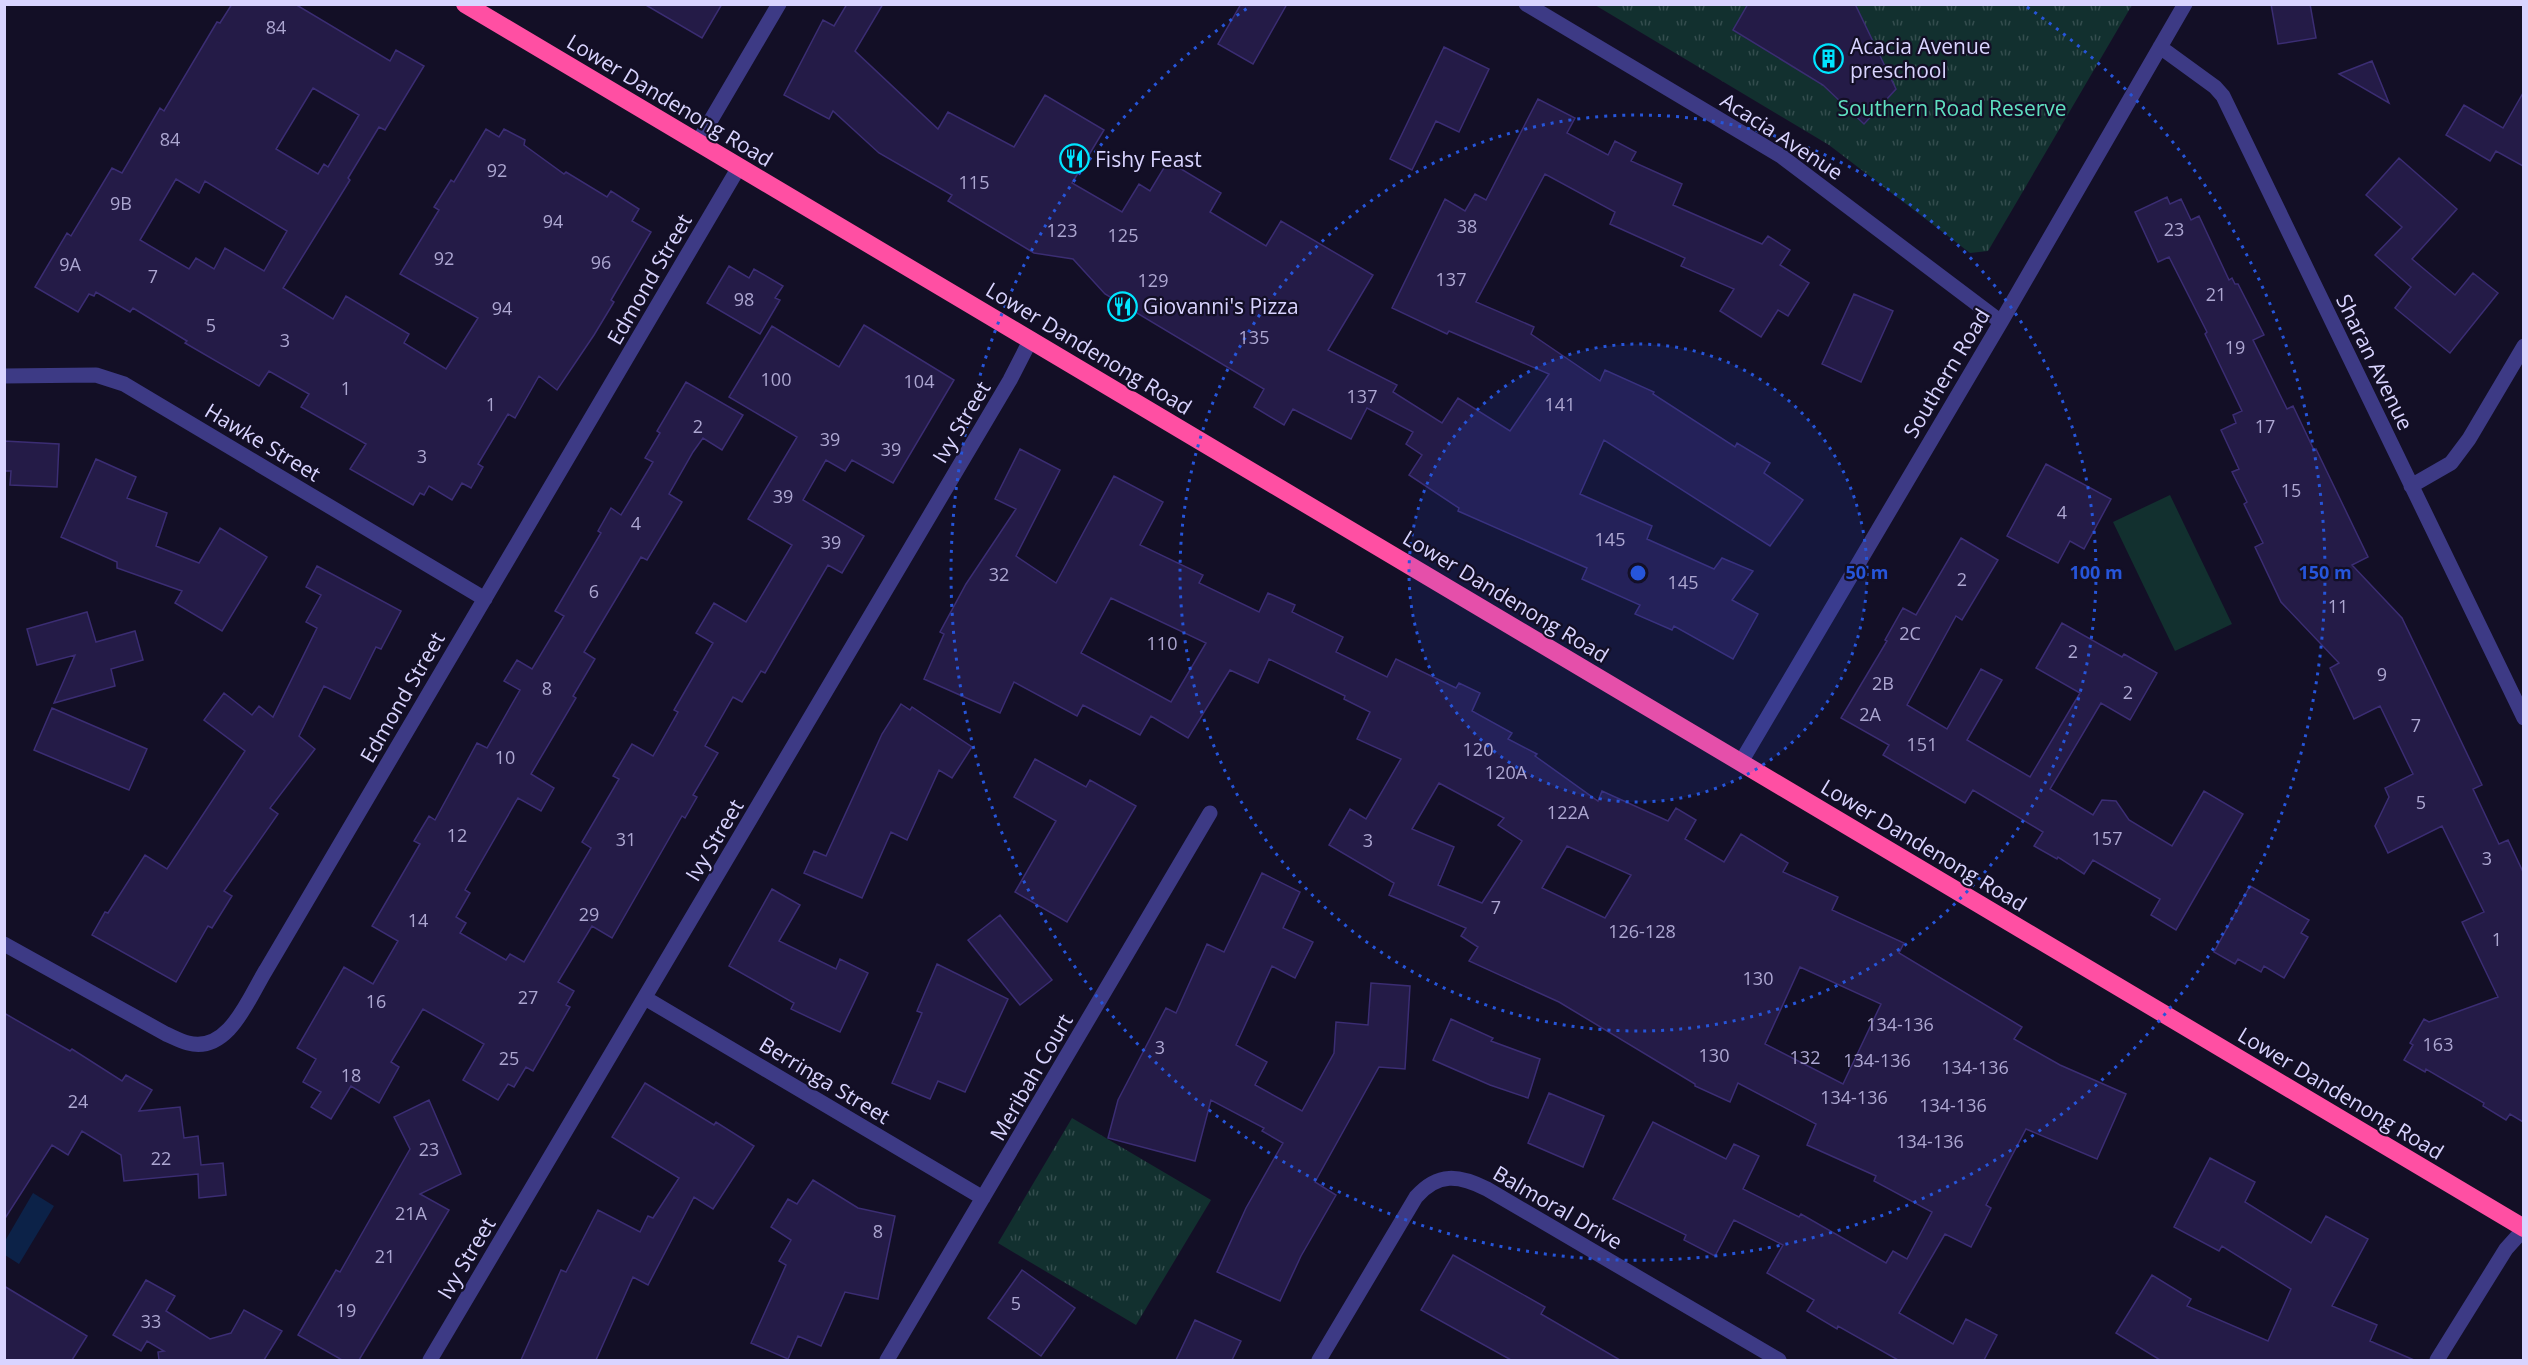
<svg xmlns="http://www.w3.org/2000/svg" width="2528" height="1365" viewBox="0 0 2528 1365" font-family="'Open Sans',sans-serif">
<defs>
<pattern id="park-tufts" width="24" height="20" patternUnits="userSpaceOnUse" patternTransform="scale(1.5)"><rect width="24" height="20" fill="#12302f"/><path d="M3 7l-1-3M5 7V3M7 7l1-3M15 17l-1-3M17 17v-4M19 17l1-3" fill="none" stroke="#344d4e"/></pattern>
</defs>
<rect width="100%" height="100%" fill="#130f26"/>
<path fill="url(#park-tufts)" d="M 1595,5 L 2132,5 L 1988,251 L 1970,253 L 1829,145 Z
M 1072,1118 L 1211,1200 L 1136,1325 L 998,1243 Z"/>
<path fill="#12302f" d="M 2170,495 L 2232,624 L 2175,651 L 2113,522 Z"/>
<path fill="#0c2248" d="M 33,1193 L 54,1206 L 19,1264 L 5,1255 L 5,1241 Z"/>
<path fill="#241b47" stroke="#3b2d73" stroke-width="1.5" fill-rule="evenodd" d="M 232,4 L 295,4 L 390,61 L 396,50 L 424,66 L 385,130 L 379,127 L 348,178 L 350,180 L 283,288 L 333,319 L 346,296 L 409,334 L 404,343 L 446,369 L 478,318 L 400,274 L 439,210 L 434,207 L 451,180 L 454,182 L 486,129 L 499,137 L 504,129 L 525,140 L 524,145 L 564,174 L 566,172 L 607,197 L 611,191 L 639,209 L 632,221 L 651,232 L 611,300 L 614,302 L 594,335 L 557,390 L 539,376 L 515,418 L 508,414 L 478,464 L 483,467 L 471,488 L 462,483 L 452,500 L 429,486 L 424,495 L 420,493 L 413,505 L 350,469 L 366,444 L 301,407 L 309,394 L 269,371 L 259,386 L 185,343 L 187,341 L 133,308 L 130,312 L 96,292 L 94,296 L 89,294 L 78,312 L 35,287 L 67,233 L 71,236 L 112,168 L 122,173 L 160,108 L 164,111 L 217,22 L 220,23 ZM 313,88 L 359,115 L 328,167 L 324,164 L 318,174 L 276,149 ZM 176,179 L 199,193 L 205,181 L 287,231 L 264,271 L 225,248 L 214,269 L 196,258 L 189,269 L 140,240 Z
M 644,4 L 722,4 L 702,38 Z
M 847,4 L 883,4 L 855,51 L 938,129 L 948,112 L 1014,147 L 1045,95 L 1104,130 L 1072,183 L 1122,212 L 1139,184 L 1150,191 L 1168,161 L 1221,193 L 1210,212 L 1266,246 L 1281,221 L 1373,275 L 1328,350 L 1397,385 L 1393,392 L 1442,423 L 1458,398 L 1510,431 L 1549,374 L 1449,331 L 1447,334 L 1392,308 L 1445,199 L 1465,211 L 1475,194 L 1486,200 L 1538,99 L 1575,118 L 1567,133 L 1608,155 L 1615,141 L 1636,152 L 1631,161 L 1682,184 L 1673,205 L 1762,244 L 1768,236 L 1790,250 L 1780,265 L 1809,283 L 1788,316 L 1778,310 L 1761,337 L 1720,311 L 1734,289 L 1681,266 L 1685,258 L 1610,224 L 1615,212 L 1545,174 L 1476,302 L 1534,327 L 1531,334 L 1600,381 L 1605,370 L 1654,392 L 1653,394 L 1735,447 L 1737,443 L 1770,463 L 1764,473 L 1803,500 L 1770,546 L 1604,440 L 1580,494 L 1652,526 L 1647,539 L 1714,569 L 1722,558 L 1753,571 L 1732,600 L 1758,614 L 1733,659 L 1674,626 L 1672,630 L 1635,614 L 1640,605 L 1582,579 L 1587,568 L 1458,511 L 1459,508 L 1409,475 L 1422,455 L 1406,444 L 1413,432 L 1367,408 L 1351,439 L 1293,409 L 1284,425 L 1254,407 L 1264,389 L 1105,294 L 1073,259 L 1034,253 L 948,201 L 952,195 L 879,153 L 833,111 L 829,119 L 784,95 L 823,20 L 834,26 Z
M 1241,4 L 1287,4 L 1253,64 L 1218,44 Z
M 1748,4 L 1855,4 L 1896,89 L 1864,124 L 1823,85 L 1733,30 Z
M 2271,4 L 2310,4 L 2316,38 L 2278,44 Z
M 1444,47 L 1489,69 L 1459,132 L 1436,121 L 1412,170 L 1390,159 Z
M 2372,61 L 2389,103 L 2339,74 Z
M 2523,93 L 2523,166 L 2496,151 L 2490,161 L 2446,135 L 2464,105 L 2503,128 Z
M 2399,158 L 2457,209 L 2412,259 L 2455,295 L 2473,273 L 2498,293 L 2450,353 L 2395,308 L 2411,287 L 2375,255 L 2402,227 L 2366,195 Z
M 2167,197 L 2170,204 L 2181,199 L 2191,220 L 2199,216 L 2229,280 L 2232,278 L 2235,284 L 2238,284 L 2264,335 L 2253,340 L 2287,409 L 2293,406 L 2314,450 L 2316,449 L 2368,557 L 2352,565 L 2402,618 L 2482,785 L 2473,789 L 2499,844 L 2508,840 L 2523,872 L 2523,1122 L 2510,1114 L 2506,1120 L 2483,1106 L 2484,1103 L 2426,1069 L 2425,1072 L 2404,1060 L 2413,1045 L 2410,1043 L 2424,1019 L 2429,1022 L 2498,997 L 2462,922 L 2484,912 L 2442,826 L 2388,853 L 2375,826 L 2389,797 L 2385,788 L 2413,774 L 2380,706 L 2354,719 L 2330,668 L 2339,663 L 2281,602 L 2255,547 L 2263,543 L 2244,504 L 2247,502 L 2232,472 L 2239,469 L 2221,430 L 2236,423 L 2233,415 L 2242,411 L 2205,334 L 2207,332 L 2169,257 L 2158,262 L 2135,212 Z
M 729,266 L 749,278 L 754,269 L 783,286 L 775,298 L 780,300 L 760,334 L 707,303 Z
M 1854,294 L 1893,311 L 1861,382 L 1822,364 Z
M 864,325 L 954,380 L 893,483 L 852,460 L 845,471 L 826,460 L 803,500 L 864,536 L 842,573 L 828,565 L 765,673 L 761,671 L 742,702 L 733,697 L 705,746 L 718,753 L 693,795 L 697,797 L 685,818 L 682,816 L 612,938 L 592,926 L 558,982 L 574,991 L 566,1005 L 570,1007 L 533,1071 L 526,1067 L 514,1087 L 508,1084 L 498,1100 L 463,1080 L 484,1044 L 423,1009 L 391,1062 L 399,1067 L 379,1103 L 351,1086 L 331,1119 L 311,1107 L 321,1092 L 303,1082 L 316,1059 L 297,1048 L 344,967 L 373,984 L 398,941 L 372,926 L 420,844 L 414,841 L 429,816 L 435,820 L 477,743 L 487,748 L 520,690 L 504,681 L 517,660 L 532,669 L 564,616 L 555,611 L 601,533 L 598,531 L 611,508 L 621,515 L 653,462 L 645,458 L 660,433 L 657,431 L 686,382 L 743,415 L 722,450 L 703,438 L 693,452 L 669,494 L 682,502 L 647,560 L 641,557 L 584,652 L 595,659 L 573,696 L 576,698 L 531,774 L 554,788 L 541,811 L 518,798 L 465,890 L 470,893 L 456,917 L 466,923 L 460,933 L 506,960 L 510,954 L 524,962 L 591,848 L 582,842 L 619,779 L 613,776 L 632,744 L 653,756 L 678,712 L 674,710 L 713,643 L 696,633 L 714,603 L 746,622 L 792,545 L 748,519 L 797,437 L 729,397 L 772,326 L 839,367 Z
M 4,441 L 59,444 L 57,487 L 10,485 L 11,471 L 4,471 Z
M 1020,449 L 1060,470 L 1016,556 L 1056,583 L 1114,476 L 1163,502 L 1140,545 L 1203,575 L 1199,583 L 1259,612 L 1268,593 L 1295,605 L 1292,612 L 1343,637 L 1336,652 L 1387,677 L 1396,659 L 1456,688 L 1459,683 L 1480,693 L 1472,711 L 1512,733 L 1508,739 L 1537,754 L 1535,756 L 1598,801 L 1602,791 L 1668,821 L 1676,808 L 1696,820 L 1685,839 L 1724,862 L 1741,834 L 1788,863 L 1783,872 L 1838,897 L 1832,910 L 1904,943 L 1899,953 L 2022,1027 L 2014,1039 L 2060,1065 L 2126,1094 L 2097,1159 L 2026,1129 L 1986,1205 L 1991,1208 L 1971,1247 L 1945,1234 L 1899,1313 L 1953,1344 L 1966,1319 L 1997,1335 L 1984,1360 L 1898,1360 L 1838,1326 L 1837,1329 L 1807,1311 L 1814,1300 L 1767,1273 L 1783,1245 L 1734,1220 L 1715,1256 L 1684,1240 L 1686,1235 L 1613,1199 L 1653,1122 L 1726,1159 L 1734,1144 L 1759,1156 L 1743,1189 L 1799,1217 L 1801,1214 L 1886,1263 L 1893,1251 L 1907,1259 L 1932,1212 L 1874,1181 L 1876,1176 L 1807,1145 L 1816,1124 L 1738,1083 L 1730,1102 L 1695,1086 L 1695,1084 L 1559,1002 L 1469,961 L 1478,947 L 1461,936 L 1466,928 L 1389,895 L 1394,883 L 1329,845 L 1350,809 L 1366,819 L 1401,759 L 1357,739 L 1370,712 L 1344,699 L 1345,696 L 1269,659 L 1258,683 L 1230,670 L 1188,738 L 1151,716 L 1140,735 L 1083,705 L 1077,716 L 1014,682 L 1000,713 L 924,679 L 944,634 L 940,632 L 966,584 L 1016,509 L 995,499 ZM 1111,598 L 1206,643 L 1171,702 L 1081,653 ZM 1439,783 L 1504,818 L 1498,825 L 1522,841 L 1482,903 L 1438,885 L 1454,847 L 1412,829 ZM 1567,846 L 1631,875 L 1605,918 L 1542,888 ZM 1800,967 L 1881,1004 L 1843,1084 L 1765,1044 Z
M 96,459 L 136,477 L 127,498 L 167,513 L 156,546 L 199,563 L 220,528 L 267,557 L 222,631 L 175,603 L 182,591 L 117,568 L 117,562 L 61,537 Z
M 2046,464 L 2111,499 L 2084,549 L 2070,541 L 2058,563 L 2007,536 Z
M 1961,538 L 1998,560 L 1962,620 L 1956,616 L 1907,705 L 1947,729 L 1981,669 L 2002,680 L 1967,740 L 2030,777 L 2080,693 L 2036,668 L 2062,623 L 2122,657 L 2124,654 L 2157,673 L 2130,720 L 2101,703 L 2050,789 L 2093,815 L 2102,800 L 2116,801 L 2129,820 L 2172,846 L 2204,791 L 2243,814 L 2176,930 L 2151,915 L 2160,899 L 2093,860 L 2084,874 L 2058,857 L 2057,859 L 2034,846 L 2043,832 L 1973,790 L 1965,803 L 1883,755 L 1889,745 L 1841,718 L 1887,641 L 1885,640 L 1903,608 L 1916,615 Z
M 317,566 L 401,611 L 381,649 L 376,647 L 350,699 L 324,686 L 299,736 L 315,749 L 270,808 L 278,814 L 224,891 L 232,896 L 212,928 L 208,926 L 176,982 L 92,935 L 105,912 L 108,913 L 145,855 L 167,869 L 245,751 L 204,720 L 224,693 L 252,715 L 259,706 L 273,717 L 317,628 L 306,622 L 321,595 L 306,587 Z
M 87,612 L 96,642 L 135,631 L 143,660 L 111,669 L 115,686 L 54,703 L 75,655 L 37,665 L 27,629 Z
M 901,704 L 910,710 L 912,707 L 972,747 L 952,778 L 939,770 L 907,840 L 891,832 L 862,898 L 804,873 L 814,851 L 826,856 L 882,734 Z
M 52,708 L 147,749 L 129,790 L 34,750 Z
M 1035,759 L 1086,787 L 1090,780 L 1136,806 L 1067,922 L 1015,892 L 1056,821 L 1014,797 Z
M 1262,873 L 1300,892 L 1283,928 L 1313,942 L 1295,978 L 1272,966 L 1236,1045 L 1267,1062 L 1255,1085 L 1302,1111 L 1334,1053 L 1336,1022 L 1368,1025 L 1371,983 L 1410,986 L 1405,1069 L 1379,1067 L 1315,1182 L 1336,1195 L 1301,1256 L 1280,1301 L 1217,1272 L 1246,1208 L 1283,1143 L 1262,1131 L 1264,1128 L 1211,1100 L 1195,1161 L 1108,1138 L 1118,1100 L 1166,1008 L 1176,1013 L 1207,944 L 1224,952 Z
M 2250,886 L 2309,920 L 2301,933 L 2308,937 L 2284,978 L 2264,966 L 2261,972 L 2238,959 L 2235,964 L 2214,952 Z
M 772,889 L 800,905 L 779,941 L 836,969 L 840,959 L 868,973 L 840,1032 L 791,1009 L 794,1003 L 729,966 Z
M 1000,915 L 1052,980 L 1020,1005 L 968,940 Z
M 937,964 L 1008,999 L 965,1092 L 938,1081 L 930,1099 L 892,1083 L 922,1013 L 917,1011 Z
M 4,1013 L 70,1051 L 72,1049 L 122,1081 L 126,1075 L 152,1090 L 139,1111 L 180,1107 L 184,1138 L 198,1136 L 201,1165 L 223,1163 L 226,1195 L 199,1198 L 198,1174 L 124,1181 L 121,1155 L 82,1131 L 68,1155 L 52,1145 L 4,1220 Z
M 1451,1019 L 1493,1038 L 1491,1041 L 1540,1059 L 1528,1098 L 1490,1085 L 1433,1060 Z
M 645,1083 L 714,1125 L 716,1122 L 754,1146 L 713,1209 L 694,1197 L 648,1285 L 633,1277 L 596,1360 L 521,1360 L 561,1270 L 566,1272 L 598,1210 L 640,1232 L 648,1216 L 653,1218 L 679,1178 L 612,1137 Z
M 1549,1093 L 1604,1116 L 1583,1167 L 1528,1143 Z
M 429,1100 L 461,1174 L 420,1194 L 449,1210 L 359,1360 L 342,1360 L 298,1335 L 336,1270 L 340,1272 L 410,1149 L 394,1117 Z
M 2210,1158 L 2255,1182 L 2245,1202 L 2311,1243 L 2326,1216 L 2368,1239 L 2332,1306 L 2377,1325 L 2370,1341 L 2414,1360 L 2160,1360 L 2116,1333 L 2152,1275 L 2191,1299 L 2187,1306 L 2268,1341 L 2291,1289 L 2222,1246 L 2219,1251 L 2174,1227 Z
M 813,1180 L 858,1208 L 895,1216 L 878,1299 L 845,1292 L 821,1346 L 798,1336 L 788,1359 L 751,1343 L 786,1265 L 779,1261 L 791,1240 L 771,1227 L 788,1199 L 797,1204 Z
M 1453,1255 L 1545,1307 L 1541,1314 L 1620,1360 L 1511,1360 L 1421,1310 Z
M 1022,1270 L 1075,1308 L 1041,1356 L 988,1318 Z
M 146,1280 L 175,1296 L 166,1311 L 210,1339 L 231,1333 L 244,1310 L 282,1331 L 264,1360 L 159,1360 L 158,1352 L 164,1351 L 147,1341 L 141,1351 L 113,1335 Z
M 4,1286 L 87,1336 L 72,1360 L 4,1360 Z
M 1195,1320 L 1241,1341 L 1232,1360 L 1176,1360 Z"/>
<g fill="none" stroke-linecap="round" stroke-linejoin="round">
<path stroke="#3d3a85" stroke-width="15" d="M 1526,4 L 1781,156 L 2001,322
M 2160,47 L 2215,87 L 2223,96 L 2524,718
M 698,142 L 779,4
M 4,376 L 96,375 L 124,384 L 485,599
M 2411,486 L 2451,463 L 2469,439 L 2524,346
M 1741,762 L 2001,322 L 2185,4
M 4,944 L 166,1034 C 173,1037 180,1041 188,1043 C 229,1054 249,997 266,970 L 739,167
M 645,998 L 983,1198
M 430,1360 L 1010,380 L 1031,339
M 887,1360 L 1210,813
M 1319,1360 L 1416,1197 C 1438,1172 1459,1175 1487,1189 L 1779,1360
M 2437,1360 L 2506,1249 L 2524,1229"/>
<path stroke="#ff4fa3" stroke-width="18" d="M 465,4 L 2524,1228"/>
</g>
<circle cx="1638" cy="573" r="229" fill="#2655da" fill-opacity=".12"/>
<g fill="none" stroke="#2655da" stroke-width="3" stroke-dasharray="3 6">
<circle cx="1638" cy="573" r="229"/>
<circle cx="1638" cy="573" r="458"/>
<path d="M2027 7A687 687 0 1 1 1249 7"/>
</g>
<defs>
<symbol id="building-ring" viewBox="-11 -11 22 22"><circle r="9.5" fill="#130f26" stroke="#00e5ff" stroke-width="1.5"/><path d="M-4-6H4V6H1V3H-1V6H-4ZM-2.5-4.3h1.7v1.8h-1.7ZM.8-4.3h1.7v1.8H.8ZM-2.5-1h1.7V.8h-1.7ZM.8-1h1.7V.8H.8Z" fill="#00e5ff"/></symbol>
<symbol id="restaurant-ring" viewBox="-11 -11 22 22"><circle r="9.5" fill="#130f26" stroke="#00e5ff" stroke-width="1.5"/><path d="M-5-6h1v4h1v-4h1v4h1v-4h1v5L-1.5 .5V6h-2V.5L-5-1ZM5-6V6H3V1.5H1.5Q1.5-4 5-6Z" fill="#00e5ff"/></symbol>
</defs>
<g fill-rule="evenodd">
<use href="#building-ring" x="1812" y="42" width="33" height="33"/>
<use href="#restaurant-ring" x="1058" y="142" width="33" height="33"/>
<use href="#restaurant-ring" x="1106" y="290" width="33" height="33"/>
</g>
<g text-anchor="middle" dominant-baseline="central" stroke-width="4.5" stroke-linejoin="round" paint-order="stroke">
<g font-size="18" fill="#aca6d1">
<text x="276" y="27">84</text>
<text x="170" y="139">84</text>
<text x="497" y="170">92</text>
<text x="974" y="182">115</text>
<text x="121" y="203">9B</text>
<text x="553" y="221">94</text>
<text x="1467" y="226">38</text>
<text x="2174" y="229">23</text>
<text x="1062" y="230">123</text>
<text x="1123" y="235">125</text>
<text x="444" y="258">92</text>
<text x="601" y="262">96</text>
<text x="70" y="264">9A</text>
<text x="153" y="276">7</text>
<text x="1451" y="279">137</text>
<text x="1153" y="280">129</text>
<text x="2216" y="294">21</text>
<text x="744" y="299">98</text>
<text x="502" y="308">94</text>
<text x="211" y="325">5</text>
<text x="1254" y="337">135</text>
<text x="285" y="340">3</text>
<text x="2235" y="347">19</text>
<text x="776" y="379">100</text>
<text x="919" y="381">104</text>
<text x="346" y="388">1</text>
<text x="1362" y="396">137</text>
<text x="491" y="404">1</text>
<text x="1560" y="404">141</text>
<text x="698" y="426">2</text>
<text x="2265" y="426">17</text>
<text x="830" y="439">39</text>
<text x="891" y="449">39</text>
<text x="422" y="456">3</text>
<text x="2291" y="490">15</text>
<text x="783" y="496">39</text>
<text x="2062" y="512">4</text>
<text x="636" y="523">4</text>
<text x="1610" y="539">145</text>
<text x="831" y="542">39</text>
<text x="999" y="574">32</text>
<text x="1962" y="579">2</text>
<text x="1683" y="582">145</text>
<text x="594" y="591">6</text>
<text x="2338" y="606">11</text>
<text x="1910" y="633">2C</text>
<text x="1162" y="643">110</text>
<text x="2073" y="651">2</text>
<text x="2382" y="674">9</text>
<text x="1883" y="683">2B</text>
<text x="547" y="688">8</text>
<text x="2128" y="692">2</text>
<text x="1870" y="714">2A</text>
<text x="2416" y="725">7</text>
<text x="1922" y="744">151</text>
<text x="1478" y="749">120</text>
<text x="505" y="757">10</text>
<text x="1506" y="772">120A</text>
<text x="2421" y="802">5</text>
<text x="1568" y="812">122A</text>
<text x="457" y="835">12</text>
<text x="2107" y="838">157</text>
<text x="626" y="839">31</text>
<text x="1368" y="840">3</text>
<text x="2487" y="858">3</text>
<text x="1496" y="907">7</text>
<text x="589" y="914">29</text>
<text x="418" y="920">14</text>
<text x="1642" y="931">126-128</text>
<text x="2497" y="939">1</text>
<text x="1758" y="978">130</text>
<text x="528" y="997">27</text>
<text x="376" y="1001">16</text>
<text x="1900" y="1024">134-136</text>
<text x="2438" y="1044">163</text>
<text x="1160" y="1047">3</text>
<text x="1714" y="1055">130</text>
<text x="1805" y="1057">132</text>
<text x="509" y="1058">25</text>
<text x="1877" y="1060">134-136</text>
<text x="1975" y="1067">134-136</text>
<text x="351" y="1075">18</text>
<text x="1854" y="1097">134-136</text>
<text x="78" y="1101">24</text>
<text x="1953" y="1105">134-136</text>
<text x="1930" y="1141">134-136</text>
<text x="429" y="1149">23</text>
<text x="161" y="1158">22</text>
<text x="411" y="1213">21A</text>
<text x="878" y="1231">8</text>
<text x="385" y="1256">21</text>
<text x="1016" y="1303">5</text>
<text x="346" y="1310">19</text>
<text x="151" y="1321">33</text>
</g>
<g font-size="21" fill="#d9d4ff" stroke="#130f26" text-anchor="start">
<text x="1850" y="46">Acacia Avenue<tspan x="1850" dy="24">preschool</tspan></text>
<text x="1095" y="159">Fishy Feast</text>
<text x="1143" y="306">Giovanni's Pizza</text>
</g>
<g font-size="21" fill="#d9d4ff" stroke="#130f26">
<text transform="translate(670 100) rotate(31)">Lower Dandenong Road</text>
<text transform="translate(1782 136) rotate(33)">Acacia Avenue</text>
<text transform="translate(649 279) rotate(-60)">Edmond Street</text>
<text transform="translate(1089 348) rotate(31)">Lower Dandenong Road</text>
<text transform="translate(2375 362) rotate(64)">Sharan Avenue</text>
<text transform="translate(1946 373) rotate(-59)">Southern Road</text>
<text transform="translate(961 422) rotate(-59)">Ivy Street</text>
<text transform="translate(263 442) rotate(31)">Hawke Street</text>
<text transform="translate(1506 596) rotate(31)">Lower Dandenong Road</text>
<text transform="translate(402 697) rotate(-60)">Edmond Street</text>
<text transform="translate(714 840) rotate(-59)">Ivy Street</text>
<text transform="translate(1924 845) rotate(31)">Lower Dandenong Road</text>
<text transform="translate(1031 1077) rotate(-60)">Meribah Court</text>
<text transform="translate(825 1080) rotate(31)">Berringa Street</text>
<text transform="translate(2341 1093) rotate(31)">Lower Dandenong Road</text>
<text transform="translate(1558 1207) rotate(30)">Balmoral Drive</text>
<text transform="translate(466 1258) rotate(-59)">Ivy Street</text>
</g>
<g font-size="21" fill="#5fe0c0" stroke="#130f26">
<text x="1952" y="108">Southern Road Reserve</text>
</g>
</g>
<circle cx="1638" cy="573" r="9" fill="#2655da" stroke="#130f26" stroke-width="3"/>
<g font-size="18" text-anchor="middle" font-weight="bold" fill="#2655da" stroke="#130f26" stroke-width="4.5" stroke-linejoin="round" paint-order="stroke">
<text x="1867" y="579">50 m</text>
<text x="2096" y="579">100 m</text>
<text x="2325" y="579">150 m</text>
</g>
<rect width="2528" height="1365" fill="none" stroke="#d9d4ff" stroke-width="12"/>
</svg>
